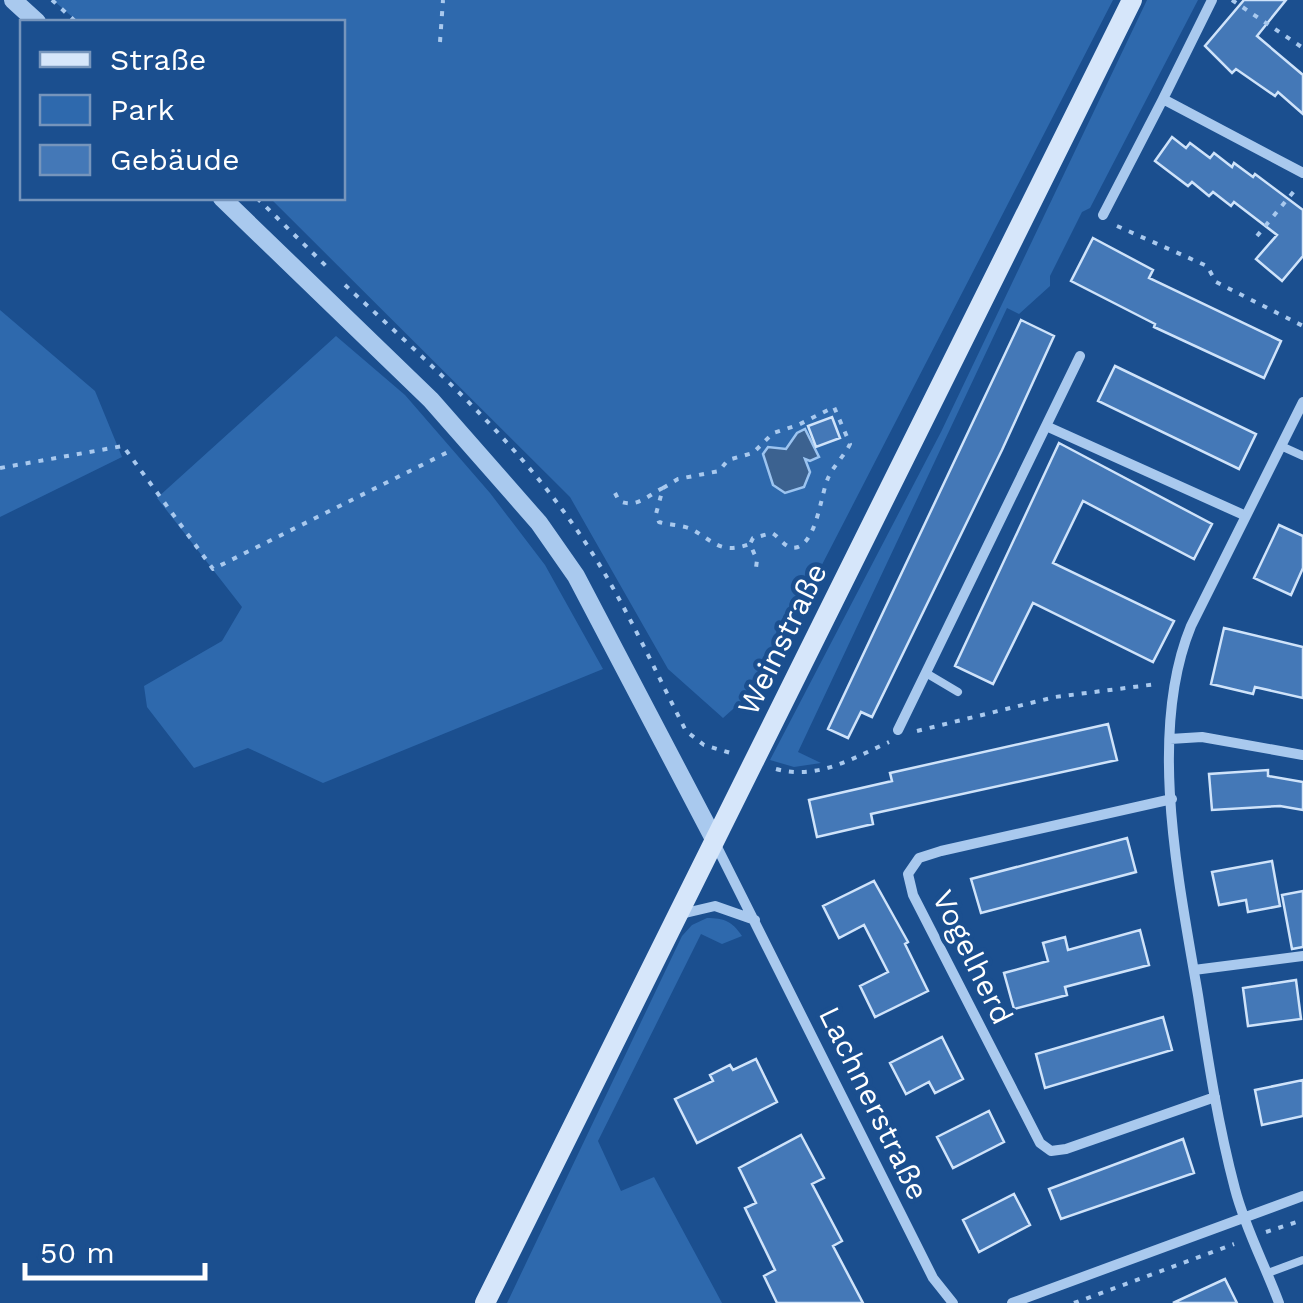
<svg xmlns="http://www.w3.org/2000/svg" width="1303" height="1303" viewBox="0 0 1303 1303" font-family="'Work Sans',sans-serif">
<rect width="100%" height="100%" fill="#1b4f8f"/>
<path fill="#2e69ad" d="M 53,0 L 1113,0 L 760,685 L 723,718 L 668,669 L 570,497 L 270,198 L 342,198 L 342,22 L 78,22 Z
M 1147,0 L 1198,0 L 1090,208 L 1082,212 L 1050,276 L 1050,286 L 1019,314 L 1007,308 L 798,752 L 821,763 L 794,767 L 770,760 L 941,432 Z
M 0,310 L 95,391 L 122,457 L 0,517 Z
M 336,336 L 405,395 L 490,493 L 545,565 L 603,669 L 323,783 L 248,748 L 194,768 L 147,707 L 144,686 L 222,641 L 242,607 L 157,498 Z
M 707,918 C 724,918 732,921 742,936 L 722,944 L 701,934 L 598,1141 L 621,1191 L 654,1177 L 722,1303 L 507,1303 L 682,936 L 692,925 Z"/>
<path fill="#3c6290" stroke="#9cc4f0" stroke-width="2.5" d="M 805,429 L 819,457 L 810,461 L 805,459 L 810,472 L 804,487 L 785,493 L 773,485 L 763,454 L 768,447 L 786,449 L 797,433 Z"/>
<path fill="#4478b7" stroke="#cfe3fa" stroke-width="2.5" d="M 1244,0 L 1286,0 L 1257,36 L 1303,75 L 1303,114 L 1278,92 L 1275,96 L 1236,69 L 1232,73 L 1205,46 Z
M 1172,137 L 1186,148 L 1190,143 L 1210,158 L 1214,153 L 1232,167 L 1234,163 L 1253,177 L 1255,174 L 1303,210 L 1303,256 L 1282,281 L 1256,259 L 1277,235 L 1234,202 L 1231,206 L 1213,192 L 1209,196 L 1192,182 L 1188,186 L 1155,161 Z
M 1093,238 L 1153,270 L 1149,278 L 1281,341 L 1264,378 L 1154,327 L 1155,324 L 1071,281 Z
M 1021,320 L 1054,336 L 1002,450 L 872,717 L 861,712 L 848,738 L 828,729 Z
M 1115,366 L 1256,434 L 1239,469 L 1098,401 Z
M 832,417 L 840,438 L 816,447 L 808,426 Z
M 1059,443 L 1212,524 L 1194,559 L 1083,501 L 1053,563 L 1174,621 L 1153,662 L 1033,603 L 993,684 L 955,666 Z
M 1279,525 L 1303,536 L 1303,568 L 1291,595 L 1254,578 Z
M 1224,628 L 1303,647 L 1303,698 L 1255,687 L 1253,694 L 1211,684 Z
M 1108,724 L 1117,760 L 871,814 L 873,824 L 817,837 L 809,800 L 892,781 L 890,773 Z
M 1268,770 L 1268,776 L 1303,782 L 1303,810 L 1280,806 L 1212,810 L 1209,774 Z
M 1127,838 L 1136,872 L 981,913 L 971,879 Z
M 1272,861 L 1280,906 L 1248,912 L 1246,900 L 1219,905 L 1212,872 Z
M 874,881 L 908,942 L 905,944 L 928,991 L 875,1017 L 860,986 L 888,972 L 864,925 L 839,938 L 823,906 Z
M 1303,891 L 1303,947 L 1292,949 L 1282,895 Z
M 1140,930 L 1149,965 L 1065,987 L 1067,995 L 1014,1009 L 1004,973 L 1048,961 L 1043,943 L 1065,937 L 1068,950 Z
M 1296,980 L 1301,1019 L 1248,1026 L 1243,988 Z
M 1163,1017 L 1172,1050 L 1045,1088 L 1036,1054 Z
M 942,1037 L 963,1079 L 935,1093 L 929,1082 L 906,1094 L 890,1063 Z
M 756,1059 L 777,1102 L 697,1143 L 675,1099 L 713,1081 L 710,1075 L 730,1065 L 733,1070 Z
M 1303,1080 L 1303,1116 L 1262,1125 L 1255,1090 Z
M 989,1111 L 1004,1142 L 953,1168 L 937,1137 Z
M 801,1135 L 824,1178 L 812,1184 L 842,1241 L 833,1246 L 863,1303 L 777,1303 L 764,1276 L 775,1270 L 745,1208 L 756,1203 L 739,1168 Z
M 1183,1139 L 1194,1173 L 1061,1219 L 1049,1189 Z
M 1014,1194 L 1030,1225 L 979,1252 L 963,1220 Z
M 1225,1279 L 1237,1303 L 1173,1303 Z"/>
<g fill="none" stroke-linecap="round" stroke-linejoin="round">
<path stroke="#a9c9ee" stroke-width="4" stroke-dasharray="5 8" stroke-linecap="butt" d="M 52,0 L 76,22
M 1232,0 L 1303,48
M 440,42 L 443,0
M 257,198 L 328,268
M 1117,226 L 1207,266 L 1216,282 L 1303,326
M 1257,236 L 1295,190
M 345,285 C 425,359 509,434 572,523 C 618,587 650,661 686,731 L 704,745 L 734,754
M 0,468 L 123,446 L 213,569 L 448,452
M 663,488 L 678,479 L 719,471 L 728,460 L 753,453 L 773,433 L 798,425 L 834,407 L 850,444 C 845,455 835,464 829,476 C 821,491 818,539 798,547 C 786,551 781,538 772,533 L 753,538 L 750,544 L 757,560 L 756,568
M 615,493 L 619,501 C 637,509 648,495 663,488 L 656,514 L 659,522 C 669,525 682,525 691,529 C 714,541 720,555 750,544
M 917,731 L 1055,697 L 1157,684
M 776,769 C 818,780 851,759 889,742
M 1266,1232 L 1303,1220
M 1074,1303 L 1234,1244"/>
<path stroke="#a9c9ee" stroke-width="8" d="M 1281,446 L 1303,456
M 926,673 L 958,692
M 1268,1273 L 1303,1260"/>
<path stroke="#a9c9ee" stroke-width="10" d="M 1212,0 L 1163,99 L 1303,173
M 1103,215 L 1163,99
M 1046,426 L 1246,516
M 898,730 L 1080,356
M 1170,739 L 1202,737 L 1303,755
M 1172,799 L 941,851 L 919,858 L 908,874 L 913,895 L 1040,1143 L 1051,1151 L 1066,1149 L 1215,1097
M 715,843 L 933,1278 L 953,1303
M 681,914 L 715,906 L 755,920
M 1194,970 L 1303,956
M 1012,1303 L 1303,1196
M 1279,1303 C 1265,1265 1245,1228 1235,1189 C 1218,1125 1208,1060 1198,995 C 1179,883 1147,733 1191,626 L 1303,402"/>
<path stroke="#a9c9ee" stroke-width="18" d="M 13,0 L 37,22
M 222,198 L 431,400 L 539,523 L 576,576 L 715,841"/>
<path stroke="#d6e6fa" stroke-width="20" d="M 485,1303 L 1132,0"/>
</g>
<g text-anchor="middle" dominant-baseline="central" stroke-width="9" stroke-linejoin="round" paint-order="stroke">
<g font-size="30" fill="#fff" stroke="#1b4f8f">
<text transform="translate(782 639) rotate(-64)">Weinstraße</text>
<text transform="translate(973 957) rotate(64)">Vogelherd</text>
<text transform="translate(874 1103) rotate(64)">Lachnerstraße</text>
</g>
</g>
<rect x="20" y="20" width="325" height="180" fill="#1b4f8f" stroke="#7695bc" stroke-width="2.5"/>
<rect x="40" y="52" width="50" height="15" fill="#d6e6fa" stroke="#7695bc" stroke-width="2.5"/>
<text x="110" y="70" font-size="30" fill="#ffffff">Straße</text>
<rect x="40" y="95" width="50" height="30" fill="#2e69ad" stroke="#7695bc" stroke-width="2.5"/>
<text x="110" y="120" font-size="30" fill="#ffffff">Park</text>
<rect x="40" y="145" width="50" height="30" fill="#4478b7" stroke="#7695bc" stroke-width="2.5"/>
<text x="110" y="170" font-size="30" fill="#ffffff">Gebäude</text>
<path d="M25 1263v15h180v-15" fill="none" stroke="#ffffff" stroke-width="5"/>
<text x="40" y="1263" font-size="30" fill="#ffffff" stroke="#1b4f8f" stroke-width="8" paint-order="stroke">50 m</text>
</svg>
